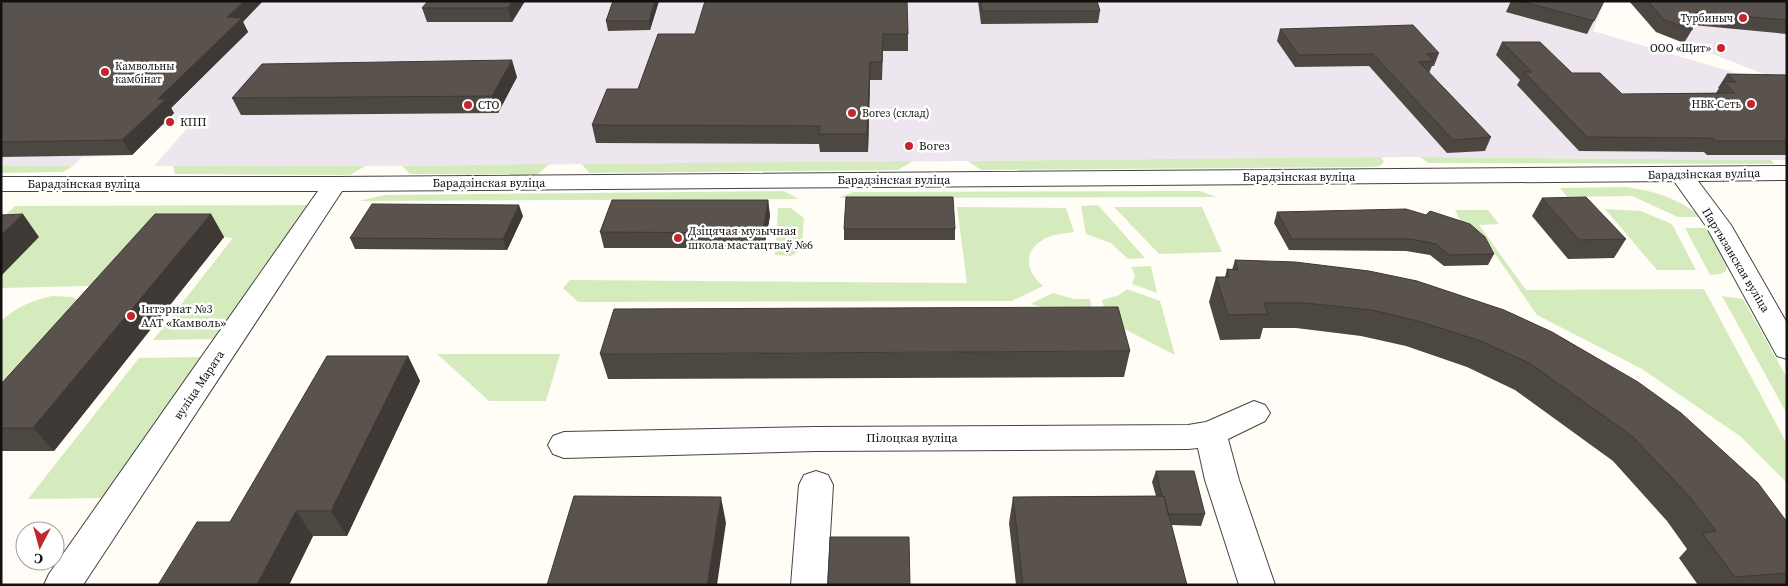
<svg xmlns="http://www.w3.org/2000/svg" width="1788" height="586" viewBox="0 0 1788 586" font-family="'Source Serif 4',serif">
<rect width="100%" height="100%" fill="#fffdf5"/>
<path fill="#eee6ef" d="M 1,1 L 1605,1 L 1593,31 L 1729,71 L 1787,92 L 1787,160 L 1408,157 L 379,166 L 154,166 L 197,117 L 180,117 L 171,126 L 161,126 L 132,155 L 82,157 L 73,166 L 1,166 Z
M 1629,1 L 1787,1 L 1787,83 L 1656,32 Z"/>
<path fill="#d5ebbd" d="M 1381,157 L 1384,162 L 1380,166 L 1373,167 L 981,170 L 968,161 Z
M 1420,157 L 1771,160 L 1774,164 L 1428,163 Z
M 913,161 L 898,170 L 589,173 L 582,164 Z
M 549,164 L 537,175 L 410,174 L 402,166 Z
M 1,166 L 73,166 L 63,172 L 1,173 Z
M 173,166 L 365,166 L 350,175 L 175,174 Z
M 1626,187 C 1655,191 1678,198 1701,217 L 1678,217 L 1632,196 L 1567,197 L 1560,188 Z
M 784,191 L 799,199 L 359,201 L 385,195 Z
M 1200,191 L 1216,197 L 838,198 L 853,192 Z
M 311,205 L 216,339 L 153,340 L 233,238 L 224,237 L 128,285 L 1,288 L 1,219 L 15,206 Z
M 1098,205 L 1145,258 L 1128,259 L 1111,243 L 1086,234 L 1081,206 Z
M 957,207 L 1066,208 L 1074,232 C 1067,233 1060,234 1054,235 C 1025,244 1021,267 1043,286 L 1012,301 L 578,302 L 563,288 L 570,280 L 967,283 Z
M 1114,207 L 1202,207 L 1222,252 L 1159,254 Z
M 778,208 L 791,208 L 804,218 L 802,249 L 791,256 L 775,255 Z
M 1605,209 L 1641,211 L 1672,224 L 1696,270 L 1657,270 Z
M 1455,210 L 1488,210 L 1499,224 L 1479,225 L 1526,290 L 1704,289 L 1787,444 L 1787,483 L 1740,436 L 1642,369 L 1537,315 L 1480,232 L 1462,225 Z
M 1685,228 L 1706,228 L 1726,263 L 1726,271 L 1720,274 L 1710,275 Z
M 1151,266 L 1157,293 L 1132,284 L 1135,275 L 1131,267 Z
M 1127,289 L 1160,301 L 1175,355 L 1107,320 L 1102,300 L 1119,295 Z
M 1053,293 L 1074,299 L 1090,299 L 1094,319 L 1030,304 Z
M 52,296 L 72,297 L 80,301 L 1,391 L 1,321 C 19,306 30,301 52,296 Z
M 1722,296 L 1743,299 L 1787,378 L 1787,414 Z
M 437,354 L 560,354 L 546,401 L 489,401 Z
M 204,357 L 105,498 L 28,499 L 139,358 Z"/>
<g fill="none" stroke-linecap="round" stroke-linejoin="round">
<defs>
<path id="minor" d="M 1787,166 L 1787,180 L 1698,181 L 1731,225 L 1787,323 L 1787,359 L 1777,356 L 1706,226 L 1674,181 L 342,191 L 83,585 L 44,585 L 49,574 L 318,191 L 1,191 L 1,177 L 335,177 Z
M 1254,401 L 1265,405 L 1270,413 L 1265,421 L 1228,439 L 1239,480 L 1275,585 L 1239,585 L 1205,480 L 1198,448 L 1188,449 L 816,451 L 564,458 L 553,454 L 548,445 L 553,436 L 564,432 L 816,427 L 1188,425 L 1206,422 Z
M 816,471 L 828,475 L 833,485 L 827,585 L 791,585 L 799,485 L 804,475 Z"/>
</defs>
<use href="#minor" stroke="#444" stroke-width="2"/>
<use href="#minor" fill="#fff" fill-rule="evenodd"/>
</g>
<path fill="#4d4742" d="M 1,1 L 243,22 L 248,32 L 171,108 L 174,113 L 132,155 L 1,157 Z
M 525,1 L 512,22 L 427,22 L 422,8 Z
M 613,1 L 659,1 L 650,30 L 608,31 L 606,21 Z
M 978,1 L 1097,1 L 1100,11 L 1098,23 L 981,24 Z
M 1511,1 L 1604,1 L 1587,34 L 1506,12 Z
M 1629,1 L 1787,1 L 1787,34 L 1693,25 L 1692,30 L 1684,43 L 1656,32 Z
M 1280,29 L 1439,53 L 1434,66 L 1432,66 L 1429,73 L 1491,137 L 1485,151 L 1447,153 L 1369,66 L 1295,67 L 1277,41 Z
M 658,34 L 908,34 L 908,51 L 883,51 L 882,80 L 870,80 L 868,152 L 820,152 L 819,144 L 596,143 L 592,125 L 638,89 Z
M 1502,42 L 1572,73 L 1622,94 L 1716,93 L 1719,88 L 1718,88 L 1727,74 L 1787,75 L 1787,155 L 1707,155 L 1704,152 L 1579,151 L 1517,85 L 1520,80 L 1496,55 Z
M 517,77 L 498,113 L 241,115 L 232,98 Z
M 1542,198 L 1626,239 L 1614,258 L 1568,259 L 1532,216 Z
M 768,200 L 770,216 L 764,248 L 604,248 L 600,232 Z
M 1277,212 L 1494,254 L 1488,265 L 1444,266 L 1430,255 L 1406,251 L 1289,250 L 1274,223 Z
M 211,214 L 224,237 L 54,451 L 1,451 L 1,384 Z
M 523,216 L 507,250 L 355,249 L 350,238 Z
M 844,229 L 955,229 L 955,240 L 844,240 Z
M 1235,260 L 1417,281 L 1787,522 L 1787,585 L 1698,585 L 1679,558 L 1687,549 L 1667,521 L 1613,461 L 1515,390 L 1467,367 L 1406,346 L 1361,336 L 1296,328 L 1263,328 L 1260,339 L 1220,340 L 1209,302 L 1216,277 L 1225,277 L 1227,269 L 1232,270 Z
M 1130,351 L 1124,377 L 608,379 L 600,354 Z
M 408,356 L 420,381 L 347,536 L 313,536 L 289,585 L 158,585 L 230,522 Z
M 1156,471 L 1205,514 L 1201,526 L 1171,525 L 1187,585 L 1016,585 L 1009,523 L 1013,497 L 1156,496 L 1152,482 Z"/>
<path fill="#3f3936" d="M 244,1 L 263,1 L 243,22 L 248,32 L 171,108 L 174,113 L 132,155 L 122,140 L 227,17 Z
M 513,1 L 525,1 L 512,22 L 508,8 Z
M 655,1 L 659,1 L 650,30 L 649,21 Z
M 512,60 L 517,77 L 498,113 L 492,96 Z
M 870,62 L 870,80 L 868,152 L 867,134 Z
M 768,200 L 770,216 L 764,248 L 763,233 Z
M 519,205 L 523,216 L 507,250 L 503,239 Z
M 23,214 L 39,237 L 1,276 L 1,235 Z
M 211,214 L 224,237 L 54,451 L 33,428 Z
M 408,356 L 420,381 L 347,536 L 331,511 Z
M 721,497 L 726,523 L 717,585 L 707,585 Z
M 296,511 L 313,536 L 289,585 L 257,585 Z"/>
<path fill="#5a524d" stroke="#3f3936" d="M 1,1 L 244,1 L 227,17 L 242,18 L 158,99 L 166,99 L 122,140 L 1,142 Z
M 428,1 L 513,1 L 508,8 L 422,8 Z
M 613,1 L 655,1 L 649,21 L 606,21 Z
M 705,1 L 907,1 L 908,34 L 883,34 L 882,62 L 870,62 L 867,134 L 819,134 L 820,126 L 592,125 L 607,89 L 638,89 L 658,34 L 695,34 Z
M 981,1 L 1097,1 L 1100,11 L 982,11 Z
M 1520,1 L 1604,1 L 1594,21 Z
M 1648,1 L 1787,1 L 1787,20 L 1696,12 L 1692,30 L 1663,19 Z
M 1413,25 L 1439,53 L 1427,54 L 1434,61 L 1419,62 L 1491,137 L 1453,140 L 1373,54 L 1299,55 L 1280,29 Z
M 1502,42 L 1540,42 L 1572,73 L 1600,73 L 1622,94 L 1735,93 L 1723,82 L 1736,82 L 1727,74 L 1787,75 L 1787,141 L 1716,141 L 1713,138 L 1587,137 L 1524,72 L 1532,72 Z
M 512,60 L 492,96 L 232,98 L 262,64 Z
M 846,197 L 953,197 L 955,229 L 844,229 Z
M 1586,197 L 1626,239 L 1579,240 L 1542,198 Z
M 612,200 L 768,200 L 763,233 L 600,232 Z
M 372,204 L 519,205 L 503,239 L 350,238 Z
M 1406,209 L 1426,215 L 1430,211 L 1470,224 L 1485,237 L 1494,254 L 1449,255 L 1436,244 L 1411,239 L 1292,239 L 1277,212 Z
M 23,214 L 1,235 L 1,215 Z
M 155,214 L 211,214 L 33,428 L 1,428 L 1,384 Z
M 1235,260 L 1295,262 L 1369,271 L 1417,281 L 1504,310 L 1552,332 L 1638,382 L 1681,413 L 1758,483 L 1787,522 L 1787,573 L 1735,577 L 1702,533 L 1716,531 L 1689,496 L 1632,436 L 1531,364 L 1481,341 L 1418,321 L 1372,310 L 1305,303 L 1264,303 L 1268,314 L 1228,315 L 1216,277 L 1229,277 L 1227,269 L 1238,270 Z
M 1118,307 L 1130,351 L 600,354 L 614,309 Z
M 327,356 L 408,356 L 331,511 L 296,511 L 257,585 L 158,585 L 197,522 L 230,522 Z
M 1156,471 L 1194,471 L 1205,514 L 1168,514 L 1164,496 L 1162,496 Z
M 574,496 L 721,497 L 707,585 L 547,585 Z
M 1164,496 L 1187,585 L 1023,585 L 1013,497 Z
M 830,537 L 909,537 L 910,585 L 828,585 Z"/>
<g fill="#c4262e" stroke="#fff" stroke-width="2">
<circle cx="1743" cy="18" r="5"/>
<circle cx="1721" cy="48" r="5"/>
<circle cx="105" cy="72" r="5"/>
<circle cx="1751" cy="104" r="5"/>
<circle cx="468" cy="105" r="5"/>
<circle cx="852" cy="113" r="5"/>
<circle cx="170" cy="122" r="5"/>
<circle cx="909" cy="146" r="5"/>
<circle cx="678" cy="238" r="5"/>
<circle cx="131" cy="316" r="5"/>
</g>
<g text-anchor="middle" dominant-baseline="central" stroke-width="5" stroke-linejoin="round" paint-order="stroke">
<g font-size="11" fill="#111" stroke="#fff" text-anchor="end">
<text x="1733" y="18">Турбиныч</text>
<text x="1711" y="48">ООО «Щит»</text>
<text x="115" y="66" text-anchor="start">Камвольны<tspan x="115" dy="13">камбінат</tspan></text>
<text x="1741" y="104">НВК-Сеть</text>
<text x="478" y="105" text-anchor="start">СТО</text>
<text x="862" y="113" text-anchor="start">Вогез (склад)</text>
</g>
<g font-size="12" fill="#111" stroke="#fff" text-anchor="start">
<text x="180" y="122">КПП</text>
<text x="919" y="146">Вогез</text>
<text x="688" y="231">Дзіцячая музычная<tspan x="688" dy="14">школа мастацтваў №6</tspan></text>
<text x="141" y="309">Інтэрнат №3<tspan x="141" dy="14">ААТ «Камволь»</tspan></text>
</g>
<g font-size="12" fill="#111" stroke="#fff">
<text transform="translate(1704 174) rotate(-1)">Барадзінская вуліца</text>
<text x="1299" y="177">Барадзінская вуліца</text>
<text x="894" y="180">Барадзінская вуліца</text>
<text x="489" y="183">Барадзінская вуліца</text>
<text x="84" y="184">Барадзінская вуліца</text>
<text transform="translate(1736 260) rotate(59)">Партызанская вуліца</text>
<text transform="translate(199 385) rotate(-56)">вуліца Марата</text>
<text x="912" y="438">Пілоцкая вуліца</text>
</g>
</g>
<rect width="1788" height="586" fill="none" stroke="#111111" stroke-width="5"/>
<g transform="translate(40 546) rotate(186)"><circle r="24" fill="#ffffff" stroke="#a0a0a0"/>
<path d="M0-4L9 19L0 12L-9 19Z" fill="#c4262e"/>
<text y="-8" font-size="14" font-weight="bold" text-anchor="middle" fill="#111111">С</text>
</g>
</svg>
